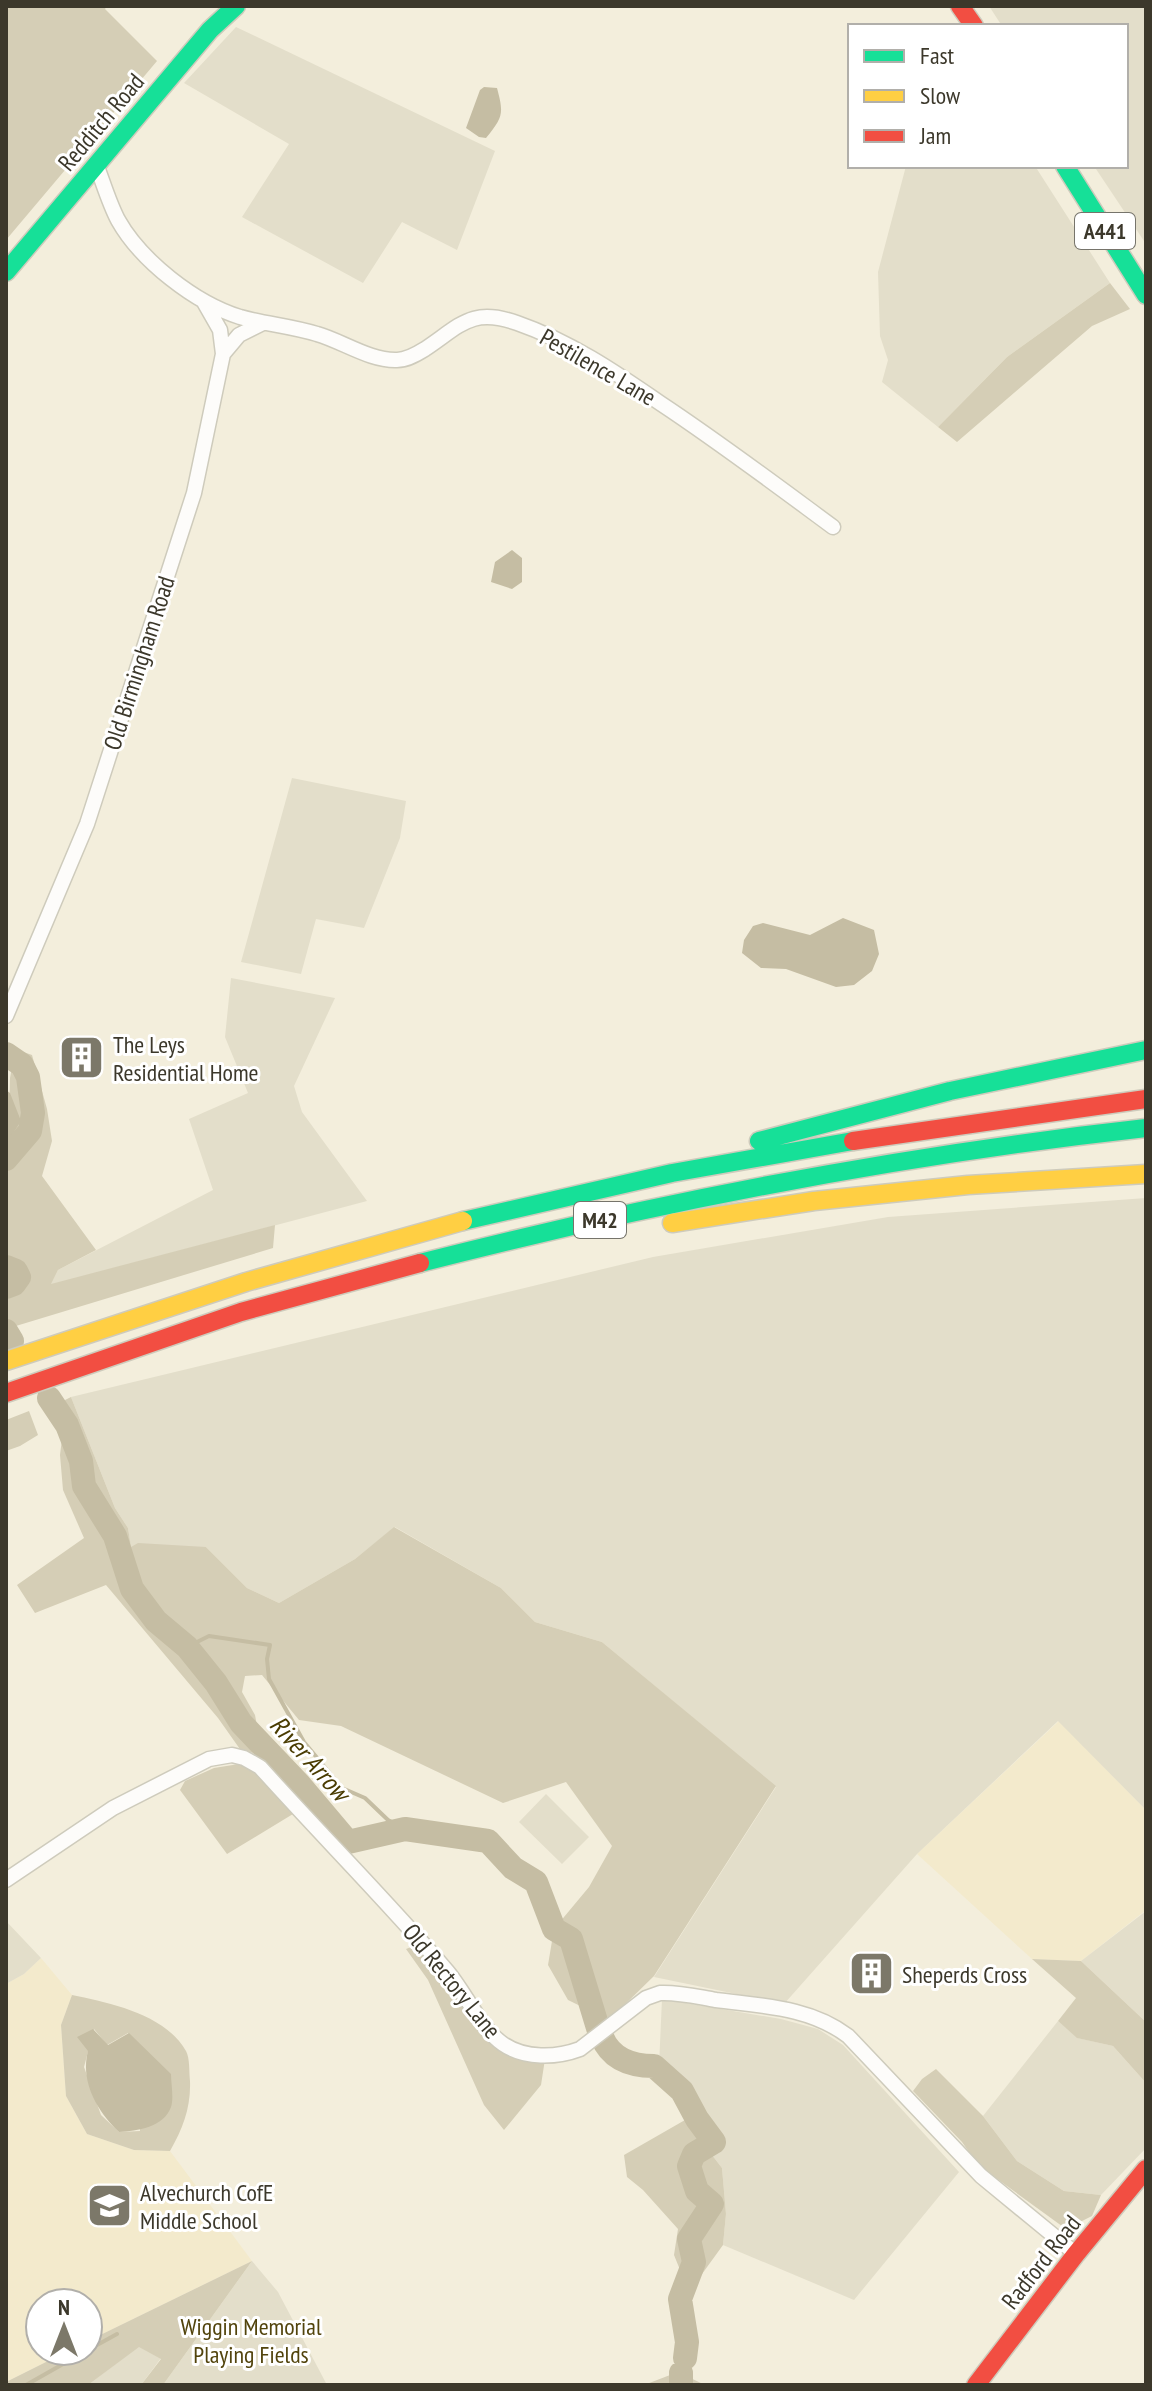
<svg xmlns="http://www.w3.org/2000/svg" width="1152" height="2391" viewBox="0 0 1152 2391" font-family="'PT Sans Narrow',sans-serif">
<rect width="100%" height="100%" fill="#f3eedc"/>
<path fill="#f3eacc" d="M 1059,1721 L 1146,1810 L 1146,1910 L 1081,1961 L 1032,1959 L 917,1854 Z
M 41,1958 L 72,1995 L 61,2025 L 66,2096 L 87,2134 L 134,2150 L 170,2151 L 252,2261 L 88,2341 L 88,2303 L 40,2303 L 40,2351 L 68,2351 L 6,2382 L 6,1984 L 24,1974 Z"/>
<path fill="#e3deca" d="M 989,6 L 1146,6 L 1146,244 L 1094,166 L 1126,166 L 1126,26 L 1002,26 Z
M 236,27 L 495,151 L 457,250 L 402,222 L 363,283 L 242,217 L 289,144 L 184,83 Z
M 906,166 L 1035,166 L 1110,283 L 1007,357 L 938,427 L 882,382 L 888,360 L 880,336 L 878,272 Z
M 292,778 L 406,801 L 400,838 L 364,928 L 316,919 L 301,974 L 241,962 Z
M 231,978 L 335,998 L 294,1086 L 302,1112 L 367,1201 L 50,1285 L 58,1270 L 213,1190 L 189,1119 L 248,1093 L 225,1037 Z
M 1146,1198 L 1146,1810 L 1058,1721 L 917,1854 L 784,2004 L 654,1977 L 776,1787 L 602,1642 L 535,1622 L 501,1588 L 395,1527 L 355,1559 L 279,1603 L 247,1588 L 206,1547 L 131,1548 L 128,1528 L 115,1508 L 71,1397 L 653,1257 L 888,1217 Z
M 546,1794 L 589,1837 L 562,1864 L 519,1822 Z
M 1146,1911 L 1146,2022 L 1081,1961 Z
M 6,1921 L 41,1958 L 24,1974 L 6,1984 Z
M 662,1999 L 781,2019 L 818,2029 L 843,2045 L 959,2172 L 854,2300 L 723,2245 L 726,2214 L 722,2168 L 685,2120 L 685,2106 L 659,2066 Z
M 1058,2021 L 1078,2038 L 1113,2046 L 1146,2083 L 1146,2148 L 1101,2195 L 1064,2191 L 1017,2161 L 983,2116 Z
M 252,2261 L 278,2292 L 327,2385 L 163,2385 Z
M 139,2346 L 161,2358 L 141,2385 L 88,2385 Z"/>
<path fill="#d5ceb6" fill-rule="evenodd" d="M 6,6 L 107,6 L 105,9 L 157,61 L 6,240 Z
M 1110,283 L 1130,309 L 1092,326 L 957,442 L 938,427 L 1007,357 Z
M 15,1049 L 32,1055 L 47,1109 L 52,1141 L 42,1176 L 96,1250 L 58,1270 L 51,1284 L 275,1225 L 273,1248 L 6,1329 L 6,1132 L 9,1126 L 10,1078 Z
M 71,1397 L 115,1508 L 128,1528 L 131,1547 L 138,1543 L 206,1547 L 247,1588 L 279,1603 L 355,1559 L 394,1527 L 501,1588 L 535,1622 L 602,1642 L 776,1786 L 654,1976 L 609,2020 L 568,2000 L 548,1965 L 554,1929 L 589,1887 L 612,1846 L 566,1782 L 503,1803 L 341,1726 L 299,1720 L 262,1675 L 245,1676 L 242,1692 L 255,1715 L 262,1753 L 242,1752 L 218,1718 L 106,1585 L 35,1613 L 17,1585 L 84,1538 L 63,1490 L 60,1455 L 62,1439 L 49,1408 Z
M 29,1411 L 38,1435 L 20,1446 L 6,1451 L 6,1420 Z
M 239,1764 L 254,1772 L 293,1814 L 227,1854 L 180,1790 L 185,1781 L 214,1768 Z
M 419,1944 L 492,2039 L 545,2059 L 541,2085 L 504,2130 L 484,2105 L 428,1980 L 406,1949 Z
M 1032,1959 L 1081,1961 L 1146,2022 L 1146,2083 L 1113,2046 L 1077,2038 L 1058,2021 L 1076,1998 Z
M 72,1995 C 110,2003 165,2014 186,2051 C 190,2058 189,2072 190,2081 C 191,2107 183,2129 170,2151 L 134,2150 L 87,2134 L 66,2096 L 61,2025 ZM 94,2029 L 107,2045 L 128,2033 L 139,2044 L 140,2131 L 119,2132 L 101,2115 L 84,2067 Z
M 936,2069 L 983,2116 L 1017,2161 L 1064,2191 L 1101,2195 L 1092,2216 L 1066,2229 L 978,2165 L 962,2142 L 913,2091 L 922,2079 Z
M 685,2120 L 722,2168 L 726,2214 L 723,2245 L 689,2292 L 674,2255 L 678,2229 L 643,2190 L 627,2177 L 624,2155 Z
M 252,2261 L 163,2385 L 141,2385 L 161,2359 L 139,2347 L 88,2385 L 6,2385 L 6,2382 L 68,2351 L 88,2351 L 88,2341 Z
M 678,2372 L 705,2385 L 644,2385 Z"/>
<path fill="#c5bda3" d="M 484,87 L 497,88 C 504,114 503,117 486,138 L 479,137 L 466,128 L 480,90 Z
M 512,550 L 522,558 L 522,582 L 512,589 L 491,582 L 495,562 Z
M 843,918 L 874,930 L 879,954 L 872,971 L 854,985 L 836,987 L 786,969 L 761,968 L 742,953 L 744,940 L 753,926 L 763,923 L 810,935 Z
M 6,1090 L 10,1093 L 21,1121 L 6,1144 Z
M 93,2029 L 108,2045 L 129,2033 L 171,2074 C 171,2084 174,2098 171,2107 C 164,2127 137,2131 119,2132 C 97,2111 80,2082 88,2051 L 77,2037 Z"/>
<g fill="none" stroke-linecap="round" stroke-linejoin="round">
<path stroke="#c5bda3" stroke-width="4" d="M 187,1647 L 209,1636 L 270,1645 L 267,1659 L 269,1679 L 304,1742 L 342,1788 L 365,1798 L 388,1820 L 405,1829
M 88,2350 L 117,2334
M 26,2385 L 86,2351"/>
<path stroke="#c5bda3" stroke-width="24" d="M 6,1054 L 22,1065 L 28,1077 L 33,1113 L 30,1131 L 6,1159
M 6,1267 L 16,1271 L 19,1277 L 14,1284 L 6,1287
M 6,1331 L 12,1341
M 49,1398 L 67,1425 L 81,1461 L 84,1486 L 115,1536 L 132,1589 L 156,1621 L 187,1647 L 216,1683 L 241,1723 L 299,1784 L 348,1842 L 405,1829 L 488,1841 L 513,1868 L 536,1882 L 554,1929 L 571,1939 L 598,2028
M 602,2037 C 611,2059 631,2066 654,2066 L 682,2091 L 697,2119 L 714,2142 L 694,2154 L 689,2166 L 697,2191 L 712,2204 L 689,2239 L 694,2262 L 680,2299 L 687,2342 L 685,2358
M 681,2385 L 681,2373"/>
<defs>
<path id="street" d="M 96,164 C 103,182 109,203 118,220 C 141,261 195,303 240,317 C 265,324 291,326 317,334 C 342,341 370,361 397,360 C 407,360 417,354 425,349 C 461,325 472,307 517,323 C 569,341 615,372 660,403 C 719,442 776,485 833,527
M 223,354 L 239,335 L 263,323
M 6,1016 L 87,824 L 194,493 L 223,354 L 220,330 L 204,302
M 6,1880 L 113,1808 L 209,1759 L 232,1755 L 244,1758 L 260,1767 C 322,1836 387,1901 447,1971 C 465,1992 481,2029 503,2044 C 525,2059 556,2058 580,2049 L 646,1998 L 660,1993 C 679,1992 698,1997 716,2000 C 762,2006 810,2007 848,2036 L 981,2176 L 1076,2254"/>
<path id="fast" d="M 1065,166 L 1146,295
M 6,272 L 210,30 L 236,6
M 759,1141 L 950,1091 L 1146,1050
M 463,1221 L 672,1173 L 853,1141
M 420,1263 C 658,1202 902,1155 1146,1128"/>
<path id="slow" d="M 672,1223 L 814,1201 L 968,1185 L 1146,1174
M 6,1361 L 246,1282 L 463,1221"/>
<path id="jam" d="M 960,6 L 974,26
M 853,1141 L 1146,1099
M 6,1393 L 241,1312 L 420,1263
M 976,2385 L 1076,2254 L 1146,2169"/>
</defs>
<use href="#street" stroke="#cecbbc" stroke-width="17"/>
<use href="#fast" stroke="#cecbbc" stroke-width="21"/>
<use href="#slow" stroke="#cecbbc" stroke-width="21"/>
<use href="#jam" stroke="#cecbbc" stroke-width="21"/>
<use href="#street" stroke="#fdfcfa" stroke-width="14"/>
<use href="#fast" stroke="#16e098" stroke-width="18"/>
<use href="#slow" stroke="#ffcf43" stroke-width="18"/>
<use href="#jam" stroke="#f24e42" stroke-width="18"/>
</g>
<defs>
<symbol id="building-square" viewBox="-11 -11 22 22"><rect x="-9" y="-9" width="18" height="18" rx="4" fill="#7c7869" stroke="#fff"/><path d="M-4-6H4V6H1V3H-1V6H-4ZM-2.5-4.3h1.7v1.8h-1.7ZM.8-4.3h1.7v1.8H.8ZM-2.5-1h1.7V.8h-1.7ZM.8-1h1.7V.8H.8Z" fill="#fff"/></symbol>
<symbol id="school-square" viewBox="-11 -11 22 22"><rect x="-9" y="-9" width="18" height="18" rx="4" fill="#7c7869" stroke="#fff"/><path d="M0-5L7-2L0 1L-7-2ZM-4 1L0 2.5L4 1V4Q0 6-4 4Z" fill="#fff"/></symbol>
</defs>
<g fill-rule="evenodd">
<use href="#building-square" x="56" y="1032" width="51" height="51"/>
<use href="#building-square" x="846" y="1948" width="51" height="51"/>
<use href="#school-square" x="84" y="2180" width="51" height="51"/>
</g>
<g text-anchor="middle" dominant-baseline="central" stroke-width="6" stroke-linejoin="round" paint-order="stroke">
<g fill="#fff" stroke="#76746b" stroke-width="2">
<rect x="1075" y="213" width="60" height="36" rx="6"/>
<rect x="574" y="1202" width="52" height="36" rx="6"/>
</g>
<g font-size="22" font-weight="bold" fill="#3c382b">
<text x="1105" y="231">A441</text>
<text x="600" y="1220">M42</text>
</g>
<g font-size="24" fill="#3c382b" stroke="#fff">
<text transform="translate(101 122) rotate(-50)">Redditch Road</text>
<text transform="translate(598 367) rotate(30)">Pestilence Lane</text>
<text transform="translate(139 663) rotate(-72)">Old Birmingham Road</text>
<text transform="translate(452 1981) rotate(51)">Old Rectory Lane</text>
<text transform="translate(1041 2262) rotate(-52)">Radford Road</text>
</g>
<g font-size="24" fill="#3c382b" stroke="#fff" text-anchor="start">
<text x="113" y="1044">The Leys<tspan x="113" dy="28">Residential Home</tspan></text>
<text x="902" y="1974">Sheperds Cross</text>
<text x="140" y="2192">Alvechurch CofE<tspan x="140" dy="28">Middle School</tspan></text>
</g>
<g font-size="24" fill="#52440d" stroke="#fff">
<text x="251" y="2326">Wiggin Memorial<tspan x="251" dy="28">Playing Fields</tspan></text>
</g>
<g font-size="26" font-style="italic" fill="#4a3c02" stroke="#fff">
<text transform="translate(310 1758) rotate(48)">River Arrow</text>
</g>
</g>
<rect width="1152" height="2391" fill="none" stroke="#3c382b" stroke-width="16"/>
<rect x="848" y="24" width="280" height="144" fill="#ffffff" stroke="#b1afaa" stroke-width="2"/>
<rect x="864" y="50" width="40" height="12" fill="#16e098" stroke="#b1afaa" stroke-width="2"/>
<text x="920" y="64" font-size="24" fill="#3c382b">Fast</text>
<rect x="864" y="90" width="40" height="12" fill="#ffcf43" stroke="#b1afaa" stroke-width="2"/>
<text x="920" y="104" font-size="24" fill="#3c382b">Slow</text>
<rect x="864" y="130" width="40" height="12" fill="#f24e42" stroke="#b1afaa" stroke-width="2"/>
<text x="920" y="144" font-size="24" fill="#3c382b">Jam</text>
<g transform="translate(64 2327)"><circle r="38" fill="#ffffff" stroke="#b1afaa" stroke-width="2"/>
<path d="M0-6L14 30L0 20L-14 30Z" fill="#7c7869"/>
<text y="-12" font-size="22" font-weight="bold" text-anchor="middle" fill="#3c382b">N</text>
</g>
</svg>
